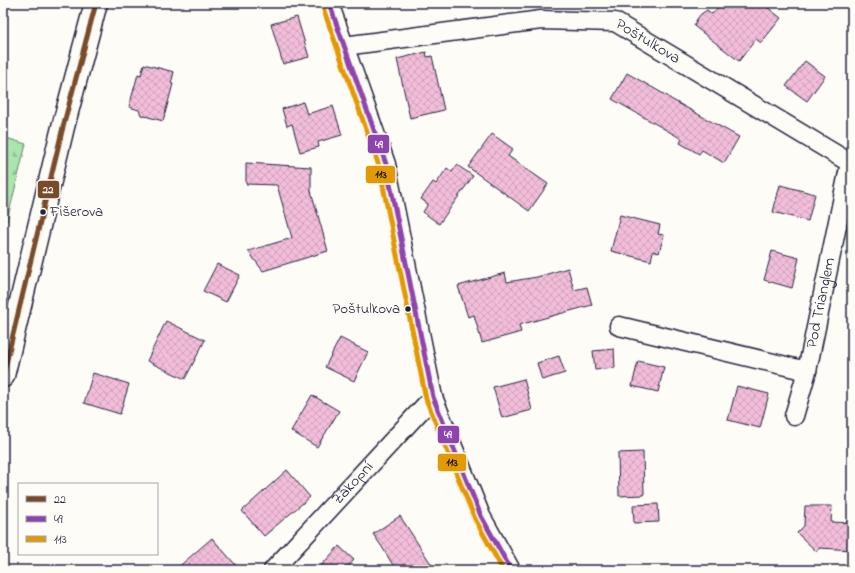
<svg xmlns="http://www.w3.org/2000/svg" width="855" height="573" viewBox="0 0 855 573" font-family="'Indie Flower',sans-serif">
<defs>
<pattern id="forest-firs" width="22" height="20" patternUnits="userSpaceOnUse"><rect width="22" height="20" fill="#aae5ab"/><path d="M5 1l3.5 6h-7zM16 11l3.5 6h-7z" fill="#92c494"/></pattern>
<pattern id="building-cross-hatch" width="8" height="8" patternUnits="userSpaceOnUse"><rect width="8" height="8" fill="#f2bdd9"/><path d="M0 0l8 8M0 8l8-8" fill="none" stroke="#cfa2bb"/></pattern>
</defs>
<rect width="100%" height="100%" fill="#fdfcf7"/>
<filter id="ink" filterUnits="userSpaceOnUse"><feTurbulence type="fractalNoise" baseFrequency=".025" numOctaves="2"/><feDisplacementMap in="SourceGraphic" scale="8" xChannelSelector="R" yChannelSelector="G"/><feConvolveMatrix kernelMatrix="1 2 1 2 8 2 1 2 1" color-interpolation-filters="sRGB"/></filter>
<g filter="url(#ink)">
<path fill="url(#forest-firs)" stroke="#668473" d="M 3,137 L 26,144 L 3,237 Z"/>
<path fill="url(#building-cross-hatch)" stroke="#22223b" d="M 721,3 L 762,3 L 781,18 L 761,43 L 756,39 L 739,61 L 694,26 L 697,19 L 701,14 L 707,10 L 712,14 Z
M 297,17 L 309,57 L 283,64 L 271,24 Z
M 426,52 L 427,57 L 432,56 L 444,110 L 410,118 L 397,59 Z
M 805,61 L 825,76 L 807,101 L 786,86 Z
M 144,64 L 174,72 L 171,83 L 173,84 L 163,121 L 141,115 L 139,110 L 129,107 L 138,74 L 141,75 Z
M 627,73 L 669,97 L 669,98 L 739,137 L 724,163 L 702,150 L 699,154 L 680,143 L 682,139 L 612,99 Z
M 303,102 L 307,114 L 333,106 L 342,135 L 318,142 L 319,147 L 300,152 L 292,124 L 287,126 L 282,109 Z
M 492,134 L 513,149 L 508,156 L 548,184 L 529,211 L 468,167 Z
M 246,163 L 311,167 L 311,191 L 328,251 L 263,271 L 248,251 L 292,238 L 277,185 L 246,184 Z
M 457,165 L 473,176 L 439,224 L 423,212 L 428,204 L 421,199 L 433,182 L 436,184 L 447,168 L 452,172 Z
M 780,185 L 815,194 L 808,221 L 773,212 Z
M 620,215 L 660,225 L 658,234 L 664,235 L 659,253 L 653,251 L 651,261 L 611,251 Z
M 772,251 L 799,258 L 792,288 L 764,280 Z
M 217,264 L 240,275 L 226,302 L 203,291 Z
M 568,268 L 574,290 L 587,287 L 592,305 L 519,325 L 521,332 L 482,343 L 474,315 L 468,317 L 458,286 L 505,273 L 507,282 L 537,277 Z
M 166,321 L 205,340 L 185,379 L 147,361 Z
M 340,338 L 368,352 L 354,381 L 325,367 Z
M 614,349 L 615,368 L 595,370 L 593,351 Z
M 559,356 L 565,373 L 542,380 L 537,363 Z
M 638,361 L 664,367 L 658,392 L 632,386 Z
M 93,373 L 129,384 L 120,414 L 84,403 Z
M 524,379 L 532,410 L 502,418 L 493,387 Z
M 737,386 L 769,394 L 760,428 L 728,420 Z
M 312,395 L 339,411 L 317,447 L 291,431 Z
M 643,452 L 644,495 L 619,496 L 618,453 Z
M 287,470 L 310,497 L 264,536 L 242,511 Z
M 658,504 L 659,522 L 634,523 L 633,505 Z
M 805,506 L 832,506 L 831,522 L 852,523 L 852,550 L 820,548 L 816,551 L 797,533 L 804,526 Z
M 400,516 L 435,570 L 396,570 L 382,547 L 373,534 Z
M 212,538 L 240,570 L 175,570 Z
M 339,546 L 354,560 L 345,570 L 317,570 Z"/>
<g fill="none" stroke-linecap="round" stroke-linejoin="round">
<defs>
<g id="minor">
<path d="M 329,3 L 386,164 L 433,397 L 481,516 L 511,570"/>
<path id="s1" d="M 344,46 L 541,20 L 615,22 L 852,164"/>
<path id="s2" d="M 619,326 L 807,371 L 850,163"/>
<path d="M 794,416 L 807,371"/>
<path id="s3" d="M 273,570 L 433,397"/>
</g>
<path id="tertiary" d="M 3,376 L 63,127 L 96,3"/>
</defs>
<use href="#minor" stroke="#22223b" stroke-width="21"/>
<use href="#tertiary" stroke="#22223b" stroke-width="25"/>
<use href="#minor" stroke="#fdfcf7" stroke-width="18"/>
<use href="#tertiary" stroke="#fdfcf7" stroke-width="22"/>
<defs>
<path id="bus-1" d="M 3,376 L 63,127 L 96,3"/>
<path id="bus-2" d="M 329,3 L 386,164 L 433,397 L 481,516 L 511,570"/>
<path id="bus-3" d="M 322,5 L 379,166 L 426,399 L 475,519 L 503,570"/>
</defs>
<use href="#bus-1" stroke="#fdfcf7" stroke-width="8"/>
<use href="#bus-2" stroke="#fdfcf7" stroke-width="8"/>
<use href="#bus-3" stroke="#fdfcf7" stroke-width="8"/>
<use href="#bus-1" stroke="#7a4b2a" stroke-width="5"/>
<use href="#bus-2" stroke="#8e44ad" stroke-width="5"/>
<use href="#bus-3" stroke="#e29906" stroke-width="5"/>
</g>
</g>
<g fill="#22223b" stroke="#fdfcf7" stroke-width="1.5">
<circle cx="43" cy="212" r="3.5"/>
<circle cx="408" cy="309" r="3.5"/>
</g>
<g text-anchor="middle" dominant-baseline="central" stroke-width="3.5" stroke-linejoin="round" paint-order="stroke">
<g font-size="15" fill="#22223b" stroke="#fdfcf7" text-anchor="start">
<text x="50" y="212">Fišerova</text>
<text x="400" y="309" text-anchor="end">Poštulkova</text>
</g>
<g font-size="16" fill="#22223b" stroke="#fdfcf7">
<text stroke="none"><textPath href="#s1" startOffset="311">Poštulkova</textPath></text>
<text stroke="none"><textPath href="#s2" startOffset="263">Pod Trianglem</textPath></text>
<text stroke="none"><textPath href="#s3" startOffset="118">Zákopní</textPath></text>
</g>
</g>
<g stroke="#fdfcf7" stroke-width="1.5">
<rect x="367" y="134" width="23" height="20" rx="4" fill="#8e44ad"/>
<rect x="365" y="165" width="31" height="19" rx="4" fill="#e29906"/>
<rect x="37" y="180" width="23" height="19" rx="4" fill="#7a4b2a"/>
<rect x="437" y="425" width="23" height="19" rx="4" fill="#8e44ad"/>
<rect x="437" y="453" width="30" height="19" rx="4" fill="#e29906"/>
</g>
<g font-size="11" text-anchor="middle" font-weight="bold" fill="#fff">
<text x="379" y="148">49</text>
<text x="48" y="193">22</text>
<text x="448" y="438">49</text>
</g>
<g font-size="11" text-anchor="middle" font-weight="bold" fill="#111">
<text x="381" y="178">113</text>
<text x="452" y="466">113</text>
</g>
<rect width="855" height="573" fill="none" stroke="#fdfcf7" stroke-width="16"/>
<rect x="8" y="8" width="839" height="557" fill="none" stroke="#22223b" stroke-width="1.5" filter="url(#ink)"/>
<rect x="18" y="483" width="140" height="72" fill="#fdfcf7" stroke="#a5a5ac"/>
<rect x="26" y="496" width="20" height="6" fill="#7a4b2a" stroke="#a5a5ac"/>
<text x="54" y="503" font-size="12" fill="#22223b">22</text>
<rect x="26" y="516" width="20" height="6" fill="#8e44ad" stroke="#a5a5ac"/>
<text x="54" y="523" font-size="12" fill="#22223b">49</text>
<rect x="26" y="536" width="20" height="6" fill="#e29906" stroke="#a5a5ac"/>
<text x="54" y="543" font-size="12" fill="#22223b">113</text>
</svg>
